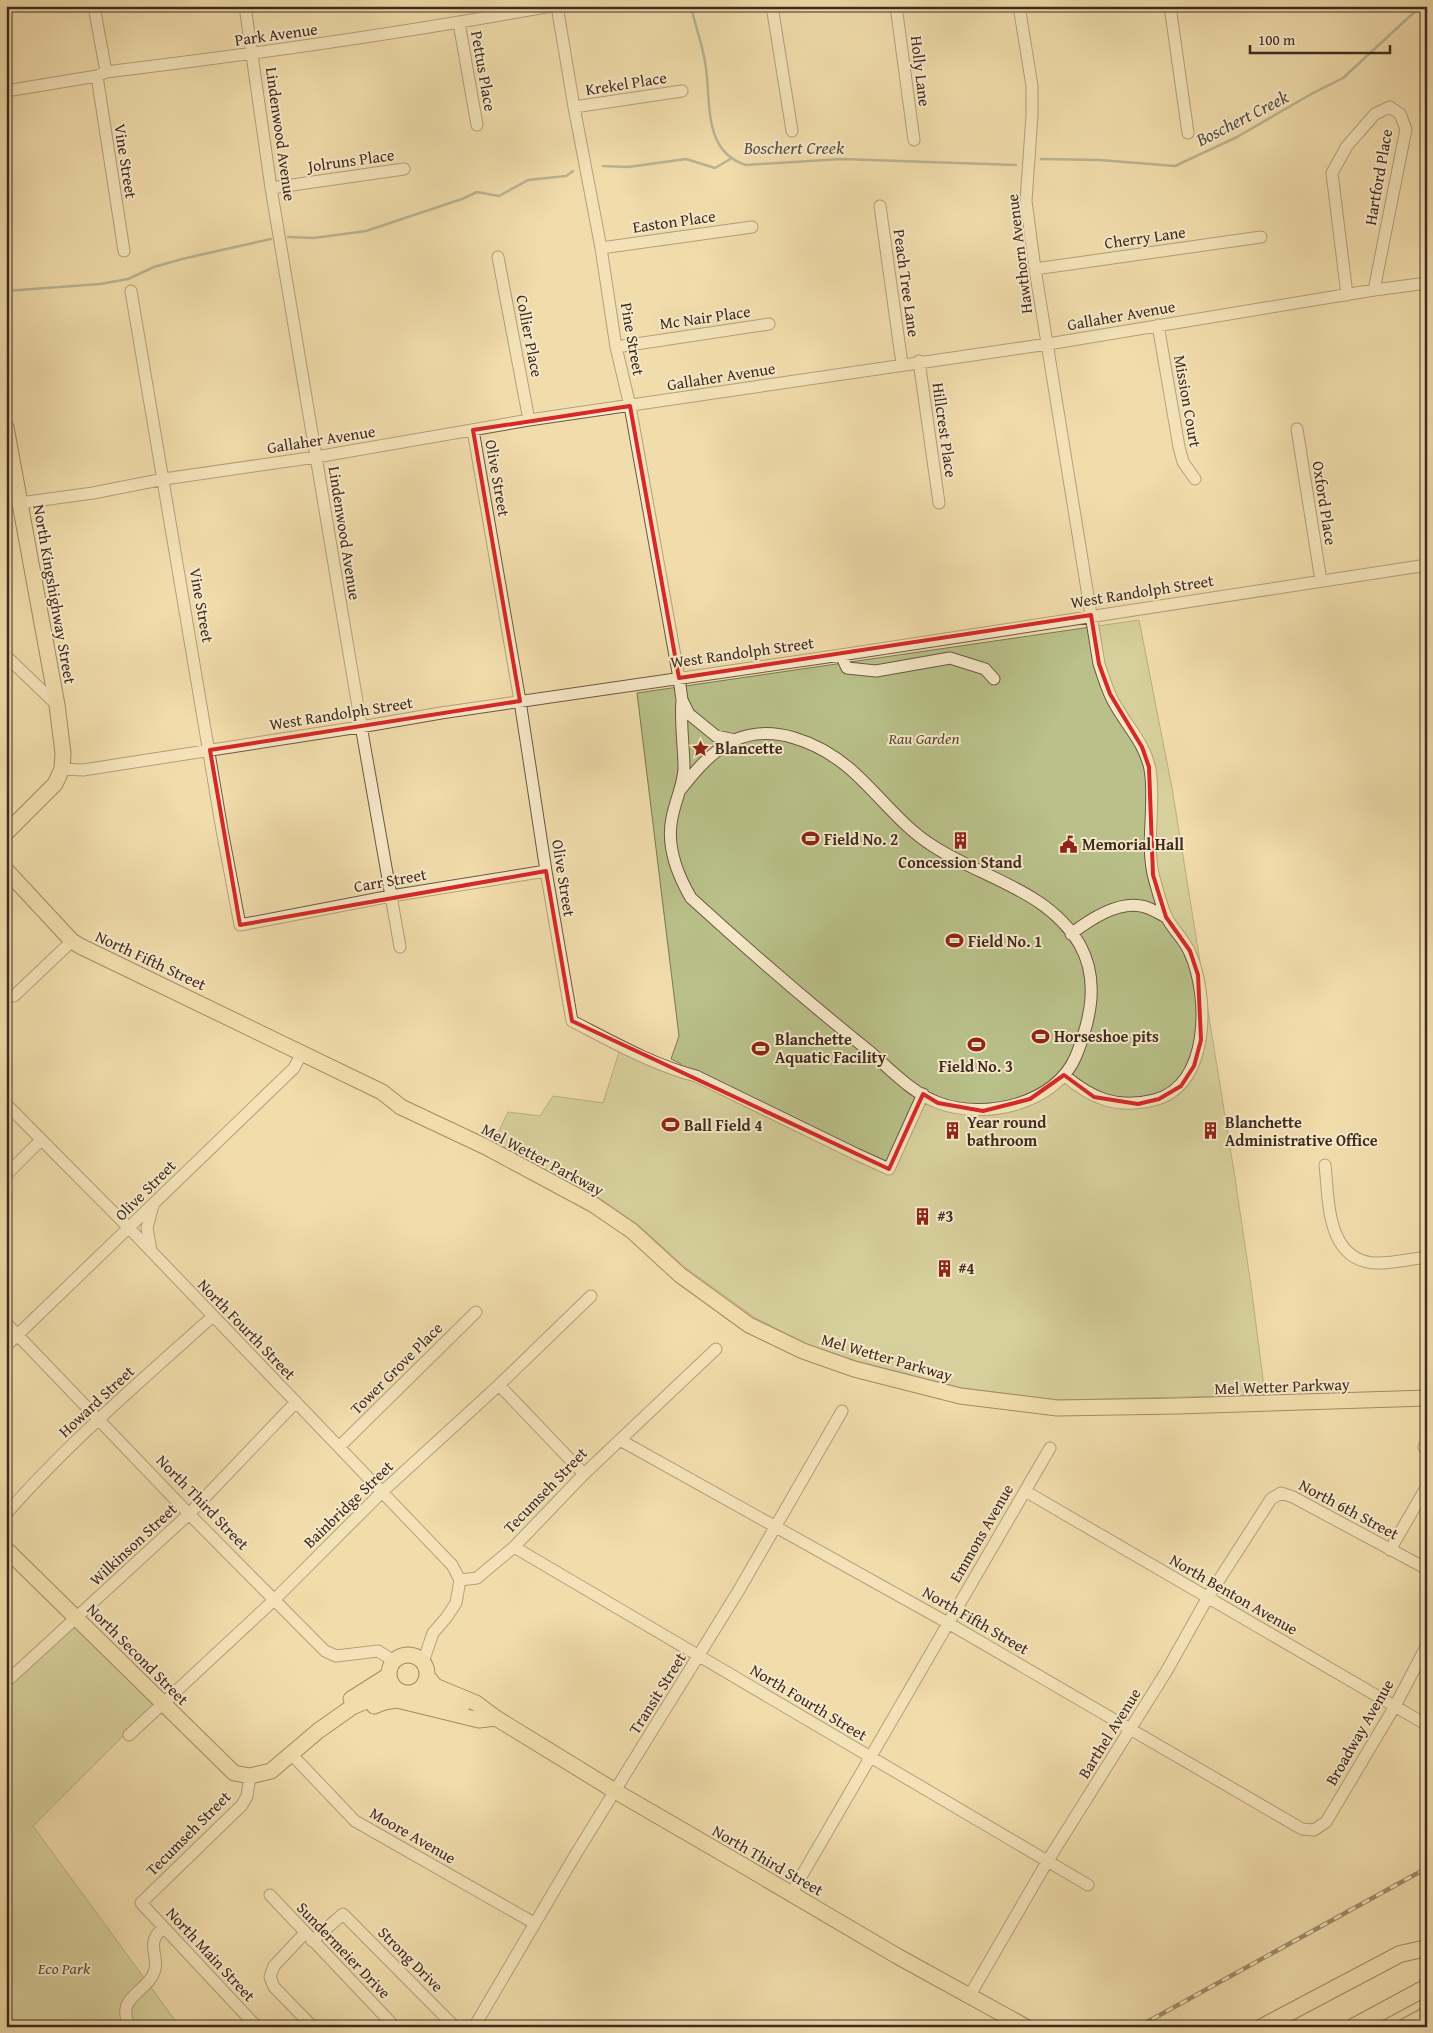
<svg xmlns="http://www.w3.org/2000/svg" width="1433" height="2033" viewBox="0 0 1433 2033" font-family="'Gentium Book Plus',serif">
<rect width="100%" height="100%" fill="#f1dcab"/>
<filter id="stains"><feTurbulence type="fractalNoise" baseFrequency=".004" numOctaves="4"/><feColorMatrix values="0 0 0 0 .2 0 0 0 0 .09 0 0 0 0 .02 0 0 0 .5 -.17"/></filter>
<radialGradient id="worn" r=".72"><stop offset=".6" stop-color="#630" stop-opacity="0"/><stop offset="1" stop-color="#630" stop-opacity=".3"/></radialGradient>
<path fill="#b9c089" stroke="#7c7654" d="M 1139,620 L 1172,788 L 1235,1178 L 1252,1293 L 1265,1395 L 1058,1400 L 962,1388 L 857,1361 L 806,1344 L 754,1317 L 686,1268 L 637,1224 L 599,1198 L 494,1142 L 508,1112 L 540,1116 L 553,1096 L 603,1103 L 621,1046 L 680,1071 L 681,1064 L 671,1059 L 679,1036 L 637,693 Z
M 77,1624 L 155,1704 L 33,1826 L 180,2027 L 6,2027 L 6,1689 Z"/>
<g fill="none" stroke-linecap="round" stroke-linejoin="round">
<path stroke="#768175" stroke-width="2.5" d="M 691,6 C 695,25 702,43 705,62 C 712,99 701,151 746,165 L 841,159 L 1016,165
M 1041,159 L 1100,160 L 1175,166 L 1237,137 L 1313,93 L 1343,78 L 1421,6
M 603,166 L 628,167 L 686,159 L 715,168 L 732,158
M 288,237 L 314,238 L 366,231 L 462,199 L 477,192 L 499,196 L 528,180 L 566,176 L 573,171
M 6,291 L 100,284 L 128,279 L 154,267 L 182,259 L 271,239"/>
<defs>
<path id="minor" d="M 94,6 L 106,72
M 245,6 L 271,188 L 363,737 L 400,947
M 557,6 L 574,107 L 601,248 L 616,347 L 630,406 L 679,678 L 682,700
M 772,6 L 792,131
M 896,6 L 914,140
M 1019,6 L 1032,86 L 1032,115 L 1026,201 L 1035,269 L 1099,664 C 1104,678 1108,694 1116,706 C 1128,727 1145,744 1150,769 C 1156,805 1145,843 1154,878 C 1158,891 1161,906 1167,918 C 1173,930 1185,940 1190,953 C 1209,995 1211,1086 1154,1100 C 1117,1109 1092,1099 1064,1075
M 1170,6 L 1188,133
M 459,23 L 477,125
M 97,76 L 124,251
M 6,91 L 97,76 L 106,72 C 255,54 403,33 551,6
M 574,107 L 682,91
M 271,188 L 404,169
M 880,206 L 902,364
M 601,248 L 752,227
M 498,257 L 529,420
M 1035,269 L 1261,237
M 131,291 L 222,830 L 240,925 L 391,896 L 546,871
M 1347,295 L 1332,173 L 1347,146 L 1375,114 L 1390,107 L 1400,114 L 1406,129 L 1374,290
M 1158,325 L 1179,447 L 1183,462 L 1195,479
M 616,347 L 769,324
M 919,361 L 939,503
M 1297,429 L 1321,581
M 473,430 L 520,701 L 546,871 L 572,1021 C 611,1041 653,1065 696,1076 L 856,1154 L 889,1169 L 923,1094
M 20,503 L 93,493 L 164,479 L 316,457 L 529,420 L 1048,344 L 1374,290 L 1427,283
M 841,655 L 847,668 L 876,671 L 950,658 L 985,669 L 994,679
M 6,656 L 57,705
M 62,769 L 83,770 L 372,725 L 441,713 L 841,655 L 1427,565
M 681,789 C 696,770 711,752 733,741 C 772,722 819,743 849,768 C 878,793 900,825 933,846 C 982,878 1048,890 1080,945 C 1100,981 1090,1021 1076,1056 C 1056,1104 985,1120 939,1103 C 913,1094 890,1069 869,1051 C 808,1002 749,951 691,898 C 677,874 666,846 672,818 C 675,801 683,786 684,769 C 684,746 680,724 682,700 L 689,714 L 716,736 L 735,740
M 1071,934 C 1089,920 1117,901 1141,906 C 1149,907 1158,913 1166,917
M 14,996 L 72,941
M 6,1104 L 129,1228 L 452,1565 L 460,1580
M 1325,1165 C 1329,1200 1326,1258 1373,1263 C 1390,1264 1410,1259 1427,1257
M 6,1175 L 41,1140
M 151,1250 L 147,1228 L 153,1205
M 6,1323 L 189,1514 L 325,1651 L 336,1656 L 378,1651 L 394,1661
M 6,1346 L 294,1068 L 302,1053
M 499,1385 L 584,1474
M 620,1440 L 948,1623 L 1302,1829 L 1314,1830 L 1326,1822 L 1395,1706 L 1427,1645
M 339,1447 L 476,1312
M 1424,1447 L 1427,1448
M 1025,1491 L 1427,1725
M 6,1514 C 69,1442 142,1380 213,1316
M 514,1547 L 1088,1885
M 1390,1550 L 1427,1486
M 460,1580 L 477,1578 L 514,1547 L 584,1474 L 716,1349
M 423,1662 L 433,1633 L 446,1618 L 456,1603 L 460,1580
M 6,1682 L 189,1514 L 296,1402
M 129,1735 L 274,1600 L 382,1492 L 499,1385 L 591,1296
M 292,1755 L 355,1821 L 534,1923
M 250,1776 L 247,1796 L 242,1805 L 141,1903 L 257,2027
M 791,1894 L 1050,1448
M 270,1895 L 395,2027
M 305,1933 L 274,1966 L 270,1977 L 274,1987 L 313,2027
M 312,1941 L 343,1914 L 455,2027
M 970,1995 L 1047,1862 L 1166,1672 L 1208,1597 L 1271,1499 L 1281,1493 L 1293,1497 L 1427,1569
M 130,2027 C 115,1998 143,1994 153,1975 C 162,1956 143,1945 163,1928
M 474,2027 L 574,1857 L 739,1590 L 842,1411"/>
<path id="major" d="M 6,427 L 57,705 L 63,753 L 62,769 L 55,784 L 6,833
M 6,870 L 72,941 L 80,946 L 382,1092 L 401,1107 L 486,1147 L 594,1205 L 632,1231 L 680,1275 L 749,1325 L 803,1351 L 854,1369 L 960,1396 L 1057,1408 L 1178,1406 L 1427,1398
M 6,1549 L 234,1773 L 250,1776 L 271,1771 L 318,1731 L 352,1707 L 396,1689
M389 1674a19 19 0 1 1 38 0a19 19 0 1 1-38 0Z
M 427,1676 L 435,1686 L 476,1703 L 496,1718 L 615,1791 L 739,1863 L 897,1956 L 1026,2027
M 416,1692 L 462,1706
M 351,1699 L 389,1675
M 374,1706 L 384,1702 L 397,1700 L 479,1720 L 496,1718"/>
<path id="highway" d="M 1262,2027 L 1400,1954 L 1427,1948
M 1353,2027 L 1427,1987
M 1405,2027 L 1427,2015"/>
</defs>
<use href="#minor" stroke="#6b5743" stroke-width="13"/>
<use href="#major" stroke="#3e2b20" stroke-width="17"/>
<use href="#highway" stroke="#3e2b20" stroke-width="18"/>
<use href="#minor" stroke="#f6e8c8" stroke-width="11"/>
<use href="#major" stroke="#f1dcab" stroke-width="15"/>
<use href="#highway" stroke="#f1dcab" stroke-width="16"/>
<defs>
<path id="rail" d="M 1138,2027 L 1427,1868"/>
</defs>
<use href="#rail" stroke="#3e2b20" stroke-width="4.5"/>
<use href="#rail" stroke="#f6e8c8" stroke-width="2.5" stroke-dasharray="8" stroke-linecap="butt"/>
</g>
<path d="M0 0H1433V2033H0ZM 630,406 L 679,678 L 1091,615 L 1099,664 L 1110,694 L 1142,747 L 1149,767 L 1153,875 L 1166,917 L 1190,951 L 1198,975 L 1201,1040 L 1194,1066 L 1181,1086 L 1159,1099 L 1138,1104 L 1094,1097 L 1064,1075 L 1030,1099 L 983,1111 L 938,1103 L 923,1094 L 889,1169 L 572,1021 L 546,871 L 240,925 L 210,750 L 520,701 L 473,430 Z" fill="#f1dcab" fill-opacity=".55" fill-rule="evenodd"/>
<path fill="none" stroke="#d62828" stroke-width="4" stroke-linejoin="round" d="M 630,406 L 679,678 L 1091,615 L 1099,664 L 1110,694 L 1142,747 L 1149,767 L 1153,875 L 1166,917 L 1190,951 L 1198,975 L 1201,1040 L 1194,1066 L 1181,1086 L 1159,1099 L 1138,1104 L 1094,1097 L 1064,1075 L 1030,1099 L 983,1111 L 938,1103 L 923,1094 L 889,1169 L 572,1021 L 546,871 L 240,925 L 210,750 L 520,701 L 473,430 Z"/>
<defs>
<symbol id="sight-bare" viewBox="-9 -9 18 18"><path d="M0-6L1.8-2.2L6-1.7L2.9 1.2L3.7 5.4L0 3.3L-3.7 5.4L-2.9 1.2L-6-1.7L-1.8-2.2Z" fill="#8f2418" stroke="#f6e8c8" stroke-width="2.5" paint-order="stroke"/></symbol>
<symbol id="stadium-bare" viewBox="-9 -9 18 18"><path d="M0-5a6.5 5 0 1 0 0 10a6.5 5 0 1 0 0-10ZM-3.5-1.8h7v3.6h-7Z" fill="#8f2418" stroke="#f6e8c8" stroke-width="2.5" paint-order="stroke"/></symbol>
<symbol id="building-bare" viewBox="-9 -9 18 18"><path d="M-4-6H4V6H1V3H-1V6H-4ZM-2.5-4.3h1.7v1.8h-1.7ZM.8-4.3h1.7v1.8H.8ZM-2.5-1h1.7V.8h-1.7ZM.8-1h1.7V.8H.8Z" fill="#8f2418" stroke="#f6e8c8" stroke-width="2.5" paint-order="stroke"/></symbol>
<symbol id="civic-bare" viewBox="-9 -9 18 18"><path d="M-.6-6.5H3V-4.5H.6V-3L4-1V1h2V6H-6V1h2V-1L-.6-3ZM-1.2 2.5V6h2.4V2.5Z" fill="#8f2418" stroke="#f6e8c8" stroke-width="2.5" paint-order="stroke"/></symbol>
</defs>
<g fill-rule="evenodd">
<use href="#sight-bare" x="688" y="736" width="25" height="25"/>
<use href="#stadium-bare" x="798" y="826" width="25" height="25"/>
<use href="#building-bare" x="948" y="828" width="25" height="25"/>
<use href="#civic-bare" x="1056" y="832" width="25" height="25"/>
<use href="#stadium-bare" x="942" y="928" width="25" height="25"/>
<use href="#stadium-bare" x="1028" y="1024" width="25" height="25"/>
<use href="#stadium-bare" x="964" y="1032" width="25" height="25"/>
<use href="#stadium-bare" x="748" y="1036" width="25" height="25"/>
<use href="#stadium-bare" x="658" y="1112" width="25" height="25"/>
<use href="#building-bare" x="940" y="1118" width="25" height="25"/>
<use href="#building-bare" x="1198" y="1118" width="25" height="25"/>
<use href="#building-bare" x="910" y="1204" width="25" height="25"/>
<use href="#building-bare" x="932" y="1256" width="25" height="25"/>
</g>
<g text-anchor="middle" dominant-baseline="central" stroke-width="4" stroke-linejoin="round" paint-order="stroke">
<g font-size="16" fill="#3e2b20" stroke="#f6e8c8">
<text transform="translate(276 34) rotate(-8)">Park Avenue</text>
<text transform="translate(484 71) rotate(80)">Pettus Place</text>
<text transform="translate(921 71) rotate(83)">Holly Lane</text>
<text transform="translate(626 83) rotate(-9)">Krekel Place</text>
<text transform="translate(281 134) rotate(82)">Lindenwood Avenue</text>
<text transform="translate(351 160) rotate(-8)">Jolruns Place</text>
<text transform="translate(126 161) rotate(81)">Vine Street</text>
<text transform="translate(1378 177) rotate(-80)">Hartford Place</text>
<text transform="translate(674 221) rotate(-8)">Easton Place</text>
<text transform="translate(1145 237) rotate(-8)">Cherry Lane</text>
<text transform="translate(1019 254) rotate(-97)">Hawthorn Avenue</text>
<text transform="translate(907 283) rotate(82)">Peach Tree Lane</text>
<text transform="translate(1121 315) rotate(-10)">Gallaher Avenue</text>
<text transform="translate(705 317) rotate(-8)">Mc Nair Place</text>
<text transform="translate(530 336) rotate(79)">Collier Place</text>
<text transform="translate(633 339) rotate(80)">Pine Street</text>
<text transform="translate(721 376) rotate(-9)">Gallaher Avenue</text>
<text transform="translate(1188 401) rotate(80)">Mission Court</text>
<text transform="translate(945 430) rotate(82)">Hillcrest Place</text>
<text transform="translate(321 439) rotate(-9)">Gallaher Avenue</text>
<text transform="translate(498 478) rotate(80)">Olive Street</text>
<text transform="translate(1325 503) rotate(81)">Oxford Place</text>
<text transform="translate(345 533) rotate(81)">Lindenwood Avenue</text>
<text transform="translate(1142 591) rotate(-9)">West Randolph Street</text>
<text transform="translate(55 594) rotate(80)">North Kingshighway Street</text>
<text transform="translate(202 605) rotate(80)">Vine Street</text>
<text transform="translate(742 652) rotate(-8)">West Randolph Street</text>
<text transform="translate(341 713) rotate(-9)">West Randolph Street</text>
<text transform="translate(564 878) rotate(81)">Olive Street</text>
<text transform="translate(390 880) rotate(-10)">Carr Street</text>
<text transform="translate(151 960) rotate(25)">North Fifth Street</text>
<text transform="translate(543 1159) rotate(28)">Mel Wetter Parkway</text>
<text transform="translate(145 1190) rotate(-45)">Olive Street</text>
<text transform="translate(247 1329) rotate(46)">North Fourth Street</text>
<text transform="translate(887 1357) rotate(16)">Mel Wetter Parkway</text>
<text transform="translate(396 1368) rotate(-45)">Tower Grove Place</text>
<text transform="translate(1282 1386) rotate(-2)">Mel Wetter Parkway</text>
<text transform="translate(96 1401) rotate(-43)">Howard Street</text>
<text transform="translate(545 1490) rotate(-46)">Tecumseh Street</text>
<text transform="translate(203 1502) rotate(46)">North Third Street</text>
<text transform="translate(348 1504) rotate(-44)">Bainbridge Street</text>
<text transform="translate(1349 1509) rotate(28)">North 6th Street</text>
<text transform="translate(981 1533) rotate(-60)">Emmons Avenue</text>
<text transform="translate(133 1544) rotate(-43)">Wilkinson Street</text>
<text transform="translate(1234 1594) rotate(30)">North Benton Avenue</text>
<text transform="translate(976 1620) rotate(30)">North Fifth Street</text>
<text transform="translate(138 1654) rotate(45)">North Second Street</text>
<text transform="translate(657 1693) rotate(-58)">Transit Street</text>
<text transform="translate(809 1702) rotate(31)">North Fourth Street</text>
<text transform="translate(1359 1732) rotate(-60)">Broadway Avenue</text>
<text transform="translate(1109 1733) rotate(-58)">Barthel Avenue</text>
<text transform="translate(188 1833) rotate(-45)">Tecumseh Street</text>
<text transform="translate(413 1835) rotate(30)">Moore Avenue</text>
<text transform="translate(768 1860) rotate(30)">North Third Street</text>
<text transform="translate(344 1950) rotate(46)">Sundermeier Drive</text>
<text transform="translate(211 1954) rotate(47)">North Main Street</text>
<text transform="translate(411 1959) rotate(45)">Strong Drive</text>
</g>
<g font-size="16" font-style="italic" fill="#574935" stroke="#f6e8c8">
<text x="924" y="738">Rau Garden</text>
<text x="64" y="1968">Eco Park</text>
</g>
<g font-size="16" font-weight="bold" fill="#3e2b20" stroke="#f6e8c8" text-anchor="start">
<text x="715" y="748">Blancette</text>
<text x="824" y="839">Field No. 2</text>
<text x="1082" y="844">Memorial Hall</text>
<text x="960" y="862" text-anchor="middle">Concession Stand</text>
<text x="968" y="941">Field No. 1</text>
<text x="1054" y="1036">Horseshoe pits</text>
<text x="775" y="1039">Blanchette<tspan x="775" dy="18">Aquatic Facility</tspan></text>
<text x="976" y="1066" text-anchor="middle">Field No. 3</text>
<text x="967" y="1122">Year round<tspan x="967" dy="18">bathroom</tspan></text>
<text x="1225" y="1122">Blanchette<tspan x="1225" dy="18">Administrative Office</tspan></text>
<text x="684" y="1125">Ball Field 4</text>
<text x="937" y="1216">#3</text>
<text x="958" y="1268">#4</text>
</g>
<g font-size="18" font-style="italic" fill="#554f43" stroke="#f6e8c8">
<text transform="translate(1242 118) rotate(-27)">Boschert Creek</text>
<text x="794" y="147">Boschert Creek</text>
</g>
</g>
<rect width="1433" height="2033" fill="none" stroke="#f1dcab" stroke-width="25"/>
<rect x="8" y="8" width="1418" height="2018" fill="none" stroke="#3e2b20" stroke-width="2.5"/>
<rect x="12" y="12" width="1408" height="2008" fill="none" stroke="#3e2b20"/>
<path d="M1250 45v8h140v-8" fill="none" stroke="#3e2b20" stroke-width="2.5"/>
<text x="1258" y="45" font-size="15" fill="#3e2b20" stroke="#f6e8c8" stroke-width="4" paint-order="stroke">100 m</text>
<rect width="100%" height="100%" filter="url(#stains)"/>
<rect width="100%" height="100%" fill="url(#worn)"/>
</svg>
